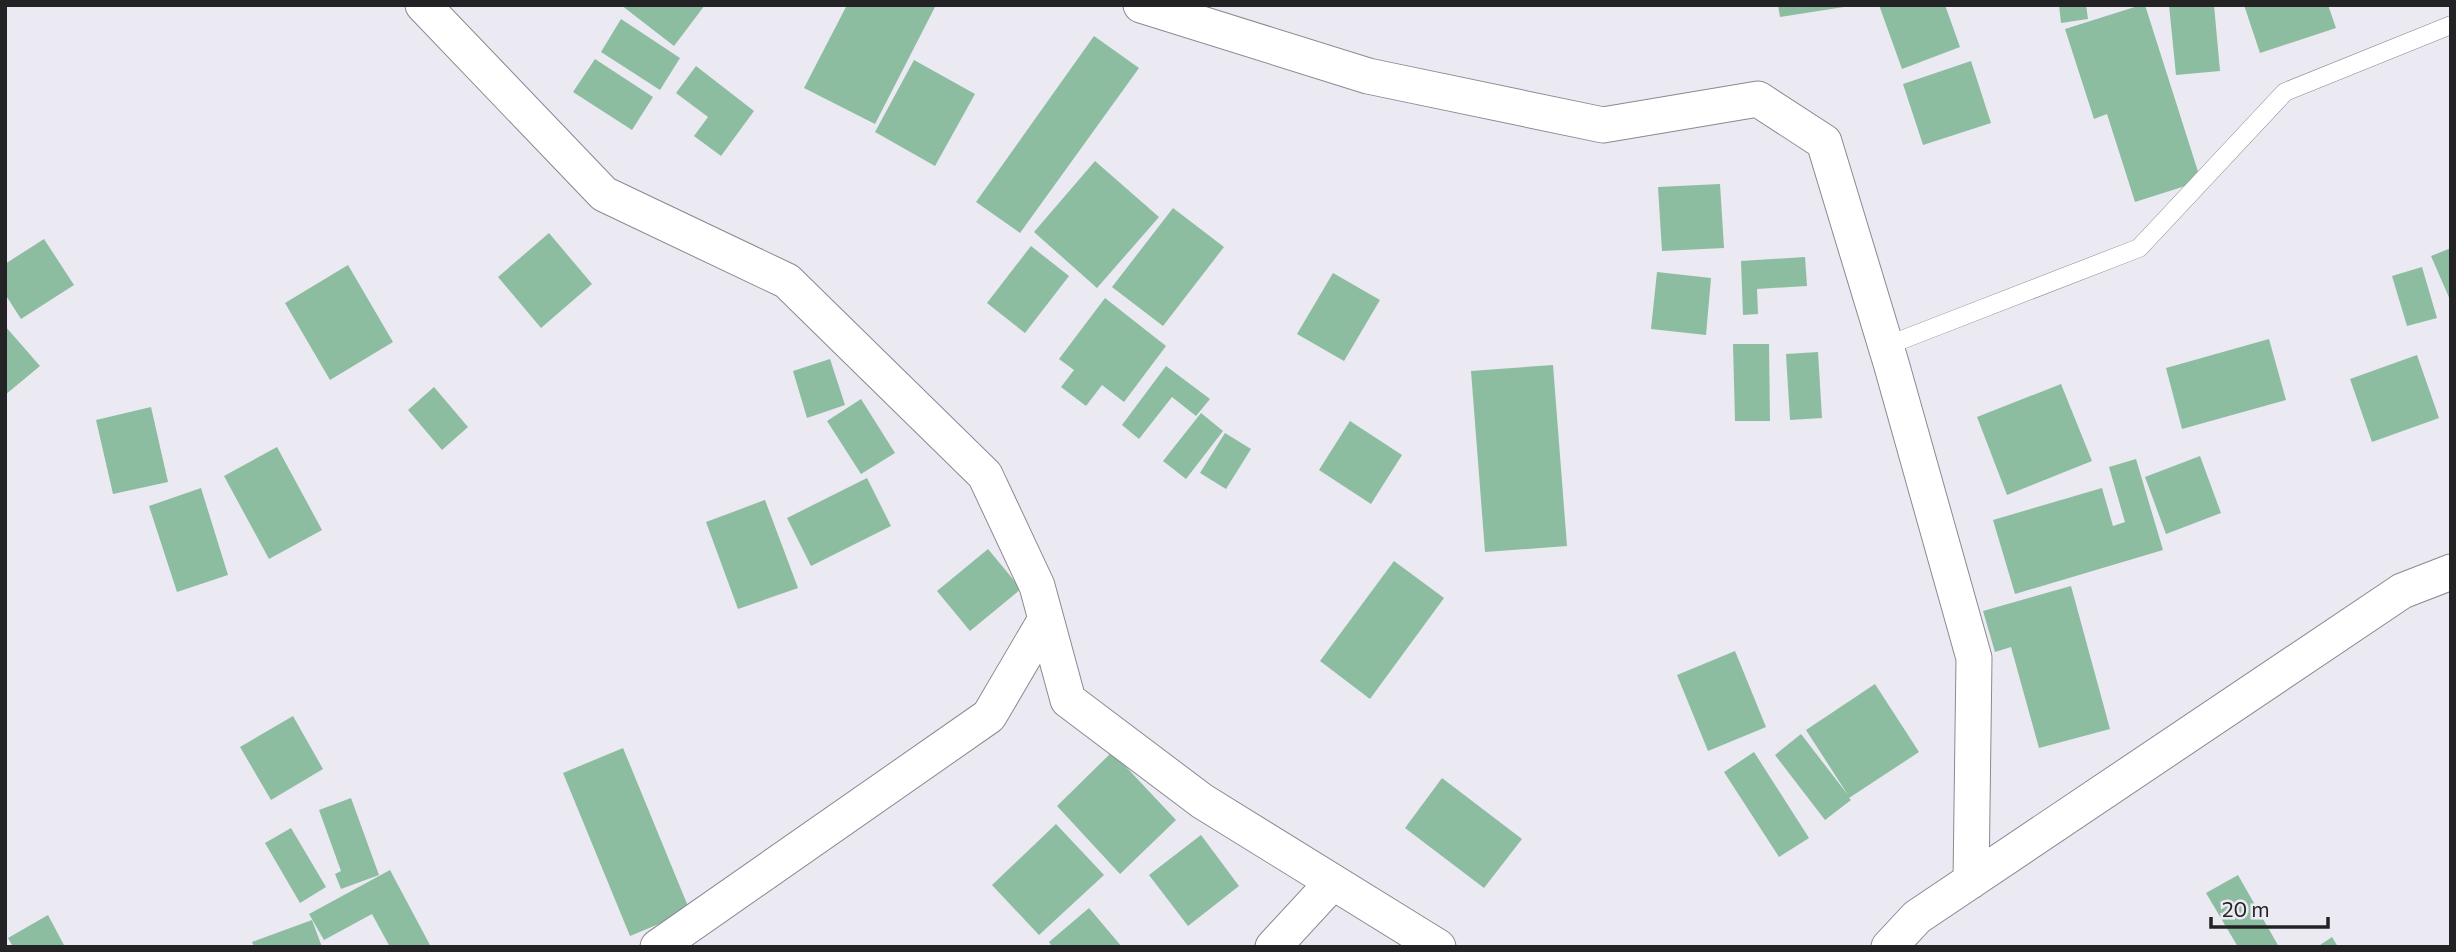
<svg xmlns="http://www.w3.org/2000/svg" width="2456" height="952" viewBox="0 0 2456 952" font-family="Commissioner,sans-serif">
<rect width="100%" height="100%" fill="#ebe9f2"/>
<path fill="#8dbda0" d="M 621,5 L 705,5 L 674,46 Z
M 847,5 L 936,5 L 875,124 L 804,88 Z
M 1778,5 L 1844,5 L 1844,7 L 1780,17 Z
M 1879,5 L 1945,5 L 1960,47 L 1902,69 Z
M 2059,5 L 2086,5 L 2088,19 L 2061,23 Z
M 2141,5 L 2145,5 L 2201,181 L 2135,202 L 2107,114 L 2094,119 L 2065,29 Z
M 2169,5 L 2214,5 L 2220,71 L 2176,75 Z
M 2244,5 L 2328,5 L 2336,28 L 2260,53 Z
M 621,19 L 680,58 L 660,90 L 601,52 Z
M 1094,36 L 1139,68 L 1020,233 L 976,202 Z
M 595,59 L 653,97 L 632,130 L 573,92 Z
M 914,60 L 975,94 L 935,166 L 875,132 Z
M 1971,61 L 1991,123 L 1923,145 L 1903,84 Z
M 696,66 L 754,111 L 721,156 L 694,136 L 708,117 L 676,93 Z
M 1095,161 L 1159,217 L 1097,288 L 1034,232 Z
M 1720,184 L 1724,248 L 1662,251 L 1658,187 Z
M 1173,208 L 1224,247 L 1163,326 L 1112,287 Z
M 549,233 L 592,284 L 541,328 L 498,277 Z
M 44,239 L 74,285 L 21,319 L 5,294 L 5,264 Z
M 1031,246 L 1069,276 L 1025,333 L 987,303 Z
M 2451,248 L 2451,302 L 2431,256 Z
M 1805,257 L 1807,286 L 1757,289 L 1758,314 L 1743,315 L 1741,261 Z
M 348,265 L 393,342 L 330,380 L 285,303 Z
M 2422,267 L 2437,318 L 2407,326 L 2392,276 Z
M 1657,272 L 1711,278 L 1706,335 L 1651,329 Z
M 1333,273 L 1380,300 L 1344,361 L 1297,334 Z
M 1105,298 L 1166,346 L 1124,402 L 1102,385 L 1086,406 L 1061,387 L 1074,370 L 1059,359 Z
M 5,326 L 40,366 L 5,395 Z
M 2269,339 L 2286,400 L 2182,429 L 2166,368 Z
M 1733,344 L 1769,344 L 1770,421 L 1735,421 Z
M 1818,352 L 1822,418 L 1790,420 L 1786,354 Z
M 2417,355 L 2439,418 L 2372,442 L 2350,379 Z
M 830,359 L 845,405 L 807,418 L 793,371 Z
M 1553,365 L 1567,546 L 1485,552 L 1471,371 Z
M 1166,366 L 1210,399 L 1196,416 L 1172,397 L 1139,439 L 1122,425 Z
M 2061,384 L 2092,461 L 2007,495 L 1977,417 Z
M 434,387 L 468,427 L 442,450 L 408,410 Z
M 861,399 L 895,453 L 861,474 L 827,421 Z
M 151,407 L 168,482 L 113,494 L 96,420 Z
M 1201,413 L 1223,431 L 1186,479 L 1163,461 Z
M 1350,421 L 1402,455 L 1371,504 L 1319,470 Z
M 1225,433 L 1251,449 L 1226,489 L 1200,473 Z
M 277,447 L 322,530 L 269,559 L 224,476 Z
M 2200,456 L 2221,513 L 2166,534 L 2145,477 Z
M 2136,459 L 2163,550 L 2015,594 L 1993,520 L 2102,488 L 2113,526 L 2125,522 L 2109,467 Z
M 867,478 L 891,526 L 811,566 L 787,518 Z
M 201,488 L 228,575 L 177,592 L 149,506 Z
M 765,500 L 798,588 L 738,609 L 706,522 Z
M 988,549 L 1021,589 L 970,631 L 937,591 Z
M 1394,561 L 1444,598 L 1370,699 L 1320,661 Z
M 2071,586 L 2110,729 L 2039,748 L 2011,647 L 1995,652 L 1983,611 Z
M 1735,651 L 1766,727 L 1708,751 L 1677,675 Z
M 1875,684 L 1919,752 L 1849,798 L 1851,800 L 1825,820 L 1775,755 L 1801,734 L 1848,795 L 1806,730 Z
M 293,716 L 323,769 L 271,800 L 240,747 Z
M 623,748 L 690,911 L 630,936 L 563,773 Z
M 1112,752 L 1176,820 L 1120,874 L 1057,806 Z
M 1754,752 L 1809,838 L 1779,857 L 1724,772 Z
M 1442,778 L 1522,839 L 1484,888 L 1405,828 Z
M 351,798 L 379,875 L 341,889 L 335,874 L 341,871 L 319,810 Z
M 1056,824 L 1104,875 L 1039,935 L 992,885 Z
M 291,828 L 326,887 L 300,903 L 265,843 Z
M 1201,835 L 1239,886 L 1188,926 L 1149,875 Z
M 390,870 L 431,947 L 390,947 L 372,914 L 324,940 L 309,914 Z
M 2238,875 L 2279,947 L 2238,947 L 2206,893 Z
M 1089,908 L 1122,947 L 1052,947 L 1049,942 Z
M 48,915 L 65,947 L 13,947 L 8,938 Z
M 312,920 L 322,947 L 254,947 L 252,942 Z
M 2332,937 L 2338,947 L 2317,947 Z"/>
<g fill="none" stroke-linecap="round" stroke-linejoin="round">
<defs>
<path id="service" d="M 1886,346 L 2139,248 L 2285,92 L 2451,25"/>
<path id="minor" d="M 423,5 L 604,194 L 787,281 L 985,475 L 1037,586 L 1068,700 L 1202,801 L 1438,947
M 1141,5 L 1368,76 L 1603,125 L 1758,99 L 1824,142 L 1891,363 L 1974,658 L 1971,881
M 658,947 L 989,716 L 1046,619
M 1273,947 L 1333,882
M 1889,947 L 1917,917 L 2402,591 L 2451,572"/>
</defs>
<use href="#service" stroke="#8b8991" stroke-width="19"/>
<use href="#minor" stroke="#8b8991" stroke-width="37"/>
<use href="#service" stroke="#fff" stroke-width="18"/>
<use href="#minor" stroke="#fff" stroke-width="35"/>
</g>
<rect width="2456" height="952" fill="none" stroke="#232225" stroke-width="14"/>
<path d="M2211 917v10h117v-10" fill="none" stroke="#232225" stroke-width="3.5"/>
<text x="2222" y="917" font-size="21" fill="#232225" stroke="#ebe9f2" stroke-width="5" paint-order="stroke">20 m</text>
</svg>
